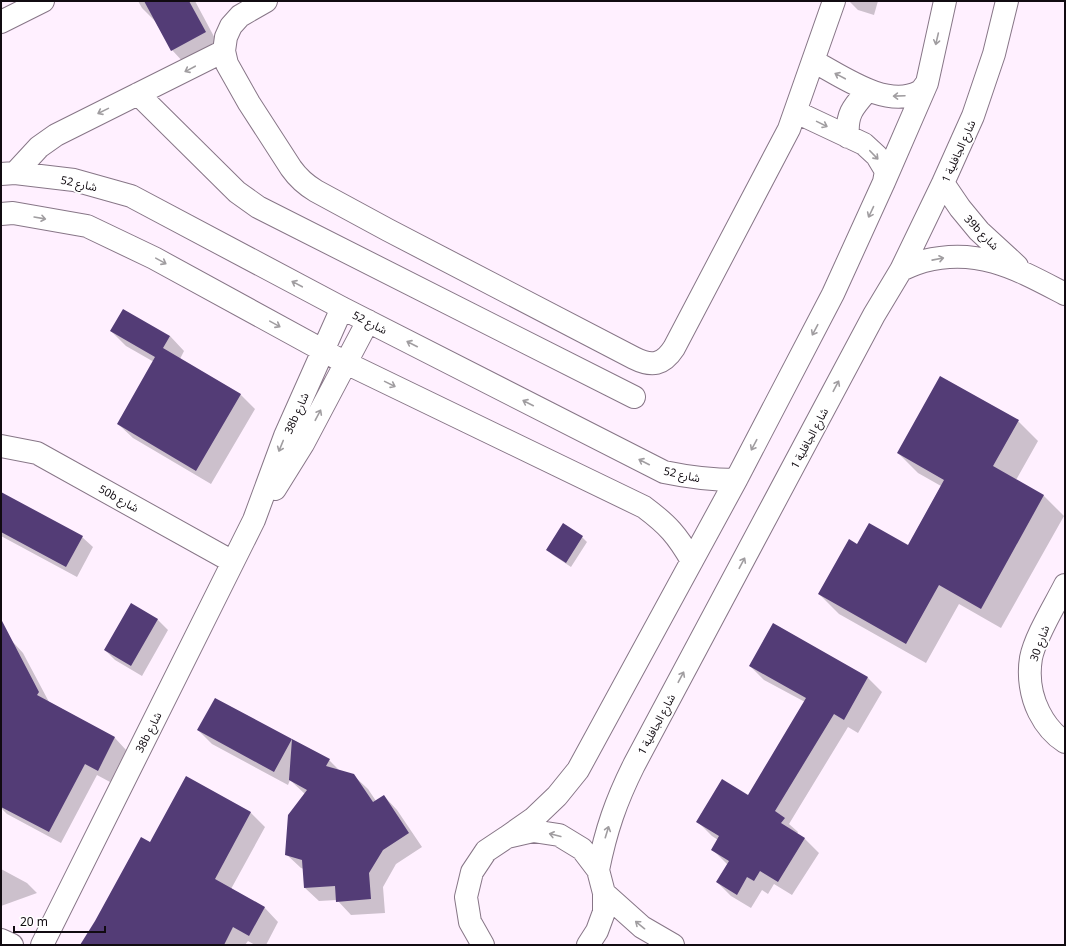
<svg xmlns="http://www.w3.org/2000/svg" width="1066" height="946" viewBox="0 0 1066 946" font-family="'Noto Sans','Noto Sans Arabic',sans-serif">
<rect width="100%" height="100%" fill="#fff0ff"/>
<path fill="#0003" d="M 138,1 L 195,1 L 219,46 L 185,64 L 172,50 L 155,21 L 142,8 Z
M 849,1 L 878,1 L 874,15 L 858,10 Z
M 111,331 L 170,336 L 184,351 L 180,359 L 240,394 L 255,409 L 211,484 L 133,438 L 118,424 L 154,362 L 126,346 Z
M 941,378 L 1018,421 L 1038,441 L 1016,480 L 1044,496 L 1064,516 L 1001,628 L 959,604 L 926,663 L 839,614 L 819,594 L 858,545 L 908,546 L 941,486 L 918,473 L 898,453 Z
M 1,493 L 82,537 L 93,547 L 77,577 L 1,536 Z
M 582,537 L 587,542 L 571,567 L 553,555 L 548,550 Z
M 157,619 L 168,630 L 142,676 L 115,660 L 105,650 Z
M 774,624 L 868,678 L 882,692 L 858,733 L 848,727 L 789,824 L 798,832 L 797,834 L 805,839 L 819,853 L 792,895 L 774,884 L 768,894 L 762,890 L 751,908 L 731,896 L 717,882 L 728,865 L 712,849 L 718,840 L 712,836 L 698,822 L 749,797 L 805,702 L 764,680 L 750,666 Z
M 12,641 L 23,653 L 49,702 L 115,738 L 126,750 L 110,782 L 97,775 L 61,843 L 7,814 L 1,808 L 1,642 Z
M 198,730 L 291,739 L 329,760 L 340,771 L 353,775 L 368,789 L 376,801 L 384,796 L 397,810 L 422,847 L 396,864 L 383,887 L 385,913 L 351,915 L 337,900 L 319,901 L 305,888 L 304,869 L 301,868 L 286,854 L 305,794 L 290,780 L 288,785 L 212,744 Z
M 186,778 L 251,813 L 265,827 L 231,889 L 264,907 L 278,922 L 266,945 L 255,945 L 248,941 L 245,945 L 81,945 L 150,844 Z
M 1,869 L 27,883 L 37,893 L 1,906 Z"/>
<path fill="#533c76" d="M 144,1 L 189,1 L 206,32 L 171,51 Z
M 123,309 L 170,336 L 163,348 L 241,394 L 196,471 L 117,424 L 155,357 L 110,331 Z
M 940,376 L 1019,420 L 993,466 L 1044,495 L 981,609 L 939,585 L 906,644 L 818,594 L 849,539 L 857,544 L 869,523 L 908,545 L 944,480 L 897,453 Z
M 1,492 L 83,536 L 66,567 L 1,532 Z
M 563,523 L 583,536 L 566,563 L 546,550 Z
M 131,603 L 158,619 L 131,666 L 104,650 Z
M 1,619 L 39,692 L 37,695 L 115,737 L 98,771 L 85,764 L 49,832 L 1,807 Z
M 773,623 L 868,677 L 844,720 L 834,714 L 775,811 L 785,818 L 781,823 L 805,838 L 778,882 L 760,871 L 754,881 L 747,877 L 737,895 L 716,882 L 729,861 L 711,850 L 719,836 L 696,822 L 722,779 L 748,795 L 806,698 L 749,666 Z
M 215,698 L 292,739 L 330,759 L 326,766 L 354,774 L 373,802 L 384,795 L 409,833 L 383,850 L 369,873 L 371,899 L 336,902 L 335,886 L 304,888 L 302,860 L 285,855 L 288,815 L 307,790 L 289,780 L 292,739 L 274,772 L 197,730 Z
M 186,776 L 251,812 L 215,879 L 265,907 L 249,936 L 233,927 L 224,945 L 80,945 L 95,921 L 141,837 L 150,842 Z"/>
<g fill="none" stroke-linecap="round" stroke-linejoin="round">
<defs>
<path id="minor" d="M 266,1 L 240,16 L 231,26 L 226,37 L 224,51 L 227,64 L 249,103 L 291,168 C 298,178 306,185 316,191 L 388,230 L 634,358 C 652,367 663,365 674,348 L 789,129 L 834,1
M 1,22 L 43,1
M 813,61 C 842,76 886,109 919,92 C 922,91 924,86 927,83
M 138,94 L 237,192 L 258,207 L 634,397
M 796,112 L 864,144 L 877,156 L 886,171 L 884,182
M 848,137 C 846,114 853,107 868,90
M 15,173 L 39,147 L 56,135 L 224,51
M 1,174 L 15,173 L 74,180 L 131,196 L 342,308 L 664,472 C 688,477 711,480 736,480
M 943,183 L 960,208 L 979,231 L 1017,266
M 1,214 L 13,213 L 87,226 L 154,258 L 346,363 L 644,507 C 668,525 677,535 692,561
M 901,270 C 908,267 916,263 924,261 C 979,247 1017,269 1065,294
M 1,446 L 37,453 L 233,562
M 275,489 L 303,444 L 368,321
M 1065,585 C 1055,605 1035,637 1031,658 C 1028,676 1031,696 1039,712 C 1045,724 1054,735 1065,742
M 507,837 L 534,818 L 557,796 L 578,770 L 736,480 L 833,294 L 884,182 L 927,83 L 945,1
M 598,870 C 606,830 616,801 634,765 L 874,315 L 901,270 L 943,183 L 973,116 L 994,54 L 1007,1
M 604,893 L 642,927 L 673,945
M 1,940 L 12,945
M 42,945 L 254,520 L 285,436 L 342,308
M 483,945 L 470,922 L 466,897 L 472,872 L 486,851 L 507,837 L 533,831 L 559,835 L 582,849 L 598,870 L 604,893 L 604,912 L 597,931 L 588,945"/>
</defs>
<use href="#minor" stroke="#877687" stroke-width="24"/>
<use href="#minor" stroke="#fff" stroke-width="22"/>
</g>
<defs><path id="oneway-shaft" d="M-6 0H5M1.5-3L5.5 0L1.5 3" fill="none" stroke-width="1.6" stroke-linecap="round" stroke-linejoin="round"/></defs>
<g stroke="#a09da0">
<use href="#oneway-shaft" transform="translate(937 39) rotate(103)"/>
<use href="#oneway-shaft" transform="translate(190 69) rotate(152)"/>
<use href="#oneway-shaft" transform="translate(840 76) rotate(-152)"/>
<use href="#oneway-shaft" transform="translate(899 96) rotate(178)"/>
<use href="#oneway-shaft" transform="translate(103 111) rotate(154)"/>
<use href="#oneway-shaft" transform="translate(822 124) rotate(26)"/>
<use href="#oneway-shaft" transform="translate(874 155) rotate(46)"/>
<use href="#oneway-shaft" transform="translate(871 212) rotate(115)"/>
<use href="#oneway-shaft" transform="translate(40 218) rotate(10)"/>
<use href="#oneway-shaft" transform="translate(938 259) rotate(-11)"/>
<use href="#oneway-shaft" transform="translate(161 261) rotate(29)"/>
<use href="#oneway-shaft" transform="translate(297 284) rotate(-152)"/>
<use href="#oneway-shaft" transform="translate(275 324) rotate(29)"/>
<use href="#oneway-shaft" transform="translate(815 330) rotate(118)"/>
<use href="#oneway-shaft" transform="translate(412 344) rotate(-153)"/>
<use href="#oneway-shaft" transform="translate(390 384) rotate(26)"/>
<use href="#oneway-shaft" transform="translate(836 386) rotate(-62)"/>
<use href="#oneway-shaft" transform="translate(528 403) rotate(-153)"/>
<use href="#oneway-shaft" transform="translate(318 415) rotate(-62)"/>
<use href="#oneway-shaft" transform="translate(754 445) rotate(118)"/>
<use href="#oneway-shaft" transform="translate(281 446) rotate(112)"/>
<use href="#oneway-shaft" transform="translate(644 462) rotate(-153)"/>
<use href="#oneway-shaft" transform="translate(742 563) rotate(-62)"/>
<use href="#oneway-shaft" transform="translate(681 677) rotate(-62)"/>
<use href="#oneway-shaft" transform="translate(607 832) rotate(-73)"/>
<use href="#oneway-shaft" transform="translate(555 835) rotate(-166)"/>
<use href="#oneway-shaft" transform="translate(640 925) rotate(-141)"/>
</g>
<g text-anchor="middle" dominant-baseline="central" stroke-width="4" stroke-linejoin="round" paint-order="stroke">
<g font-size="11" fill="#110b11" stroke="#fff">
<text transform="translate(958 151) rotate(-66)">شارع الجافلية 1</text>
<text transform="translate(79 183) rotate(12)">شارع 52</text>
<text transform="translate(982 232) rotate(46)">39b شارع</text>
<text transform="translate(370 322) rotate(27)">شارع 52</text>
<text transform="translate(296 413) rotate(-66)">38b شارع</text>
<text transform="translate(809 438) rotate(-62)">شارع الجافلية 1</text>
<text transform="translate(682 474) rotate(12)">شارع 52</text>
<text transform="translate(119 498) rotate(29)">50b شارع</text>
<text transform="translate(1039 643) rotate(-70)">شارع 30</text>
<text transform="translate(656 724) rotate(-62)">شارع الجافلية 1</text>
<text transform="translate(148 732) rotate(-63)">38b شارع</text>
</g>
</g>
<rect width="1066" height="946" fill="none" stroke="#110b11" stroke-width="4"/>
<path d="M14 926v6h91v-6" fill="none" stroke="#110b11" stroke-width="2"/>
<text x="20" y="926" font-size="12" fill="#110b11" stroke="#ffffff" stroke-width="3" paint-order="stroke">20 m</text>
</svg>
